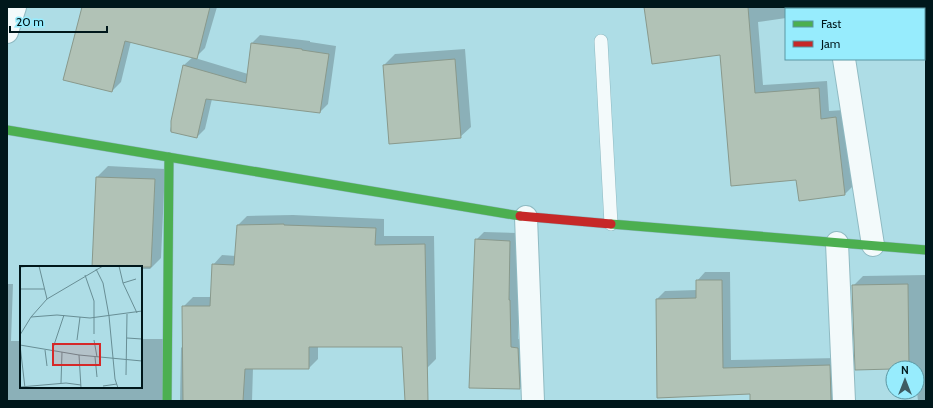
<svg xmlns="http://www.w3.org/2000/svg" width="933" height="408" viewBox="0 0 933 408" font-family="Cabin,sans-serif">
<rect width="100%" height="100%" fill="#aedde6"/>
<path fill="#0003" d="M 83,7 L 217,7 L 205,48 L 195,58 L 248,74 L 252,43 L 260,35 L 310,41 L 310,42 L 336,46 L 328,104 L 320,112 L 212,99 L 205,129 L 197,137 L 170,131 L 184,65 L 193,57 L 131,41 L 121,82 L 112,91 Z
M 645,7 L 821,7 L 819,9 L 786,9 L 786,18 L 758,22 L 763,85 L 827,81 L 829,111 L 844,110 L 853,186 L 845,194 L 799,200 L 797,179 L 721,54 Z
M 465,49 L 471,127 L 460,137 L 384,65 L 395,54 Z
M 108,166 L 165,169 L 161,258 L 150,269 L 141,269 L 141,267 L 93,267 L 97,177 Z
M 293,215 L 384,219 L 384,236 L 434,236 L 436,359 L 427,368 L 403,346 L 318,346 L 318,359 L 309,368 L 253,368 L 252,401 L 180,401 L 181,348 L 183,346 L 183,307 L 193,297 L 212,297 L 213,265 L 222,255 L 236,256 L 238,225 L 247,216 Z
M 484,232 L 518,233 L 517,292 L 518,292 L 518,339 L 526,340 L 528,379 L 520,388 L 476,240 Z
M 705,272 L 730,272 L 731,360 L 838,358 L 841,401 L 751,401 L 751,393 L 658,397 L 657,299 L 665,291 L 697,290 L 697,281 Z
M 926,275 L 926,401 L 918,401 L 917,392 L 917,368 L 893,368 L 853,286 L 863,276 Z
M 7,284 L 13,284 L 11,341 L 21,341 L 21,387 L 141,387 L 141,339 L 164,339 L 168,401 L 7,401 Z"/>
<path fill="#b1c2b6" stroke="#89998c" d="M 82,7 L 210,7 L 197,59 L 125,41 L 112,92 L 63,80 Z
M 644,7 L 748,7 L 755,93 L 819,88 L 821,119 L 836,117 L 845,195 L 799,201 L 796,180 L 731,186 L 720,55 L 652,64 Z
M 251,43 L 302,49 L 302,50 L 329,54 L 320,113 L 206,99 L 197,138 L 171,132 L 171,121 L 183,65 L 246,83 Z
M 455,59 L 461,138 L 389,144 L 383,65 Z
M 96,177 L 155,179 L 151,267 L 92,267 Z
M 284,224 L 284,225 L 376,228 L 375,245 L 425,244 L 428,401 L 405,401 L 402,347 L 309,347 L 309,369 L 245,369 L 243,401 L 183,401 L 182,306 L 210,306 L 212,264 L 234,265 L 237,225 Z
M 475,239 L 510,241 L 509,300 L 510,300 L 511,347 L 518,348 L 520,389 L 469,388 Z
M 696,280 L 722,280 L 723,368 L 830,365 L 831,401 L 750,401 L 750,394 L 657,398 L 656,299 L 696,298 Z
M 908,284 L 909,368 L 893,368 L 893,369 L 855,370 L 852,285 Z"/>
<g fill="none" stroke-linecap="round" stroke-linejoin="round">
<defs>
<path id="lane" d="M 601,41 L 611,224"/>
<path id="street" d="M 836,7 L 836,9
M 7,32 L 15,7
M 844,59 L 873,245
M 526,217 L 533,401
M 837,243 L 844,401"/>
<path id="fast" d="M 7,130 L 520,216
M 611,224 L 926,250
M 167,401 L 169,157"/>
<path id="jam" d="M 520,216 L 611,224"/>
</defs>
<use href="#lane" stroke="#8fbac2" stroke-width="14"/>
<use href="#street" stroke="#8fbac2" stroke-width="24"/>
<use href="#fast" stroke="#8fbac2" stroke-width="10"/>
<use href="#jam" stroke="#8fbac2" stroke-width="10"/>
<use href="#lane" stroke="#f3fafb" stroke-width="13"/>
<use href="#street" stroke="#f3fafb" stroke-width="22"/>
<use href="#fast" stroke="#4caf50" stroke-width="9"/>
<use href="#jam" stroke="#c62828" stroke-width="9"/>
</g>
<g transform="translate(20 266)">
<rect width="122" height="122" fill="#aedde6"/>
<path fill="none" stroke="#688e95" stroke-width="1" d="M 19,0 L 27,33M 99,0 L 103,17 L 117,47M 0,1 L 12,0M 76,3 L 83,17 L 89,50 L 95,113 L 98,122M 65,9 L 74,35 L 74,68M 103,17 L 116,13M 0,23 L 25,23M 11,51 L 37,49 L 70,52 L 122,45M 0,69 L 11,51 L 27,33 L 83,0M 107,72 L 122,73M 57,74 L 60,51M 74,74 L 77,91M 0,79 L 59,89 L 122,95M 0,79 L 5,122M 25,84 L 27,100M 32,85 L 44,49M 59,89 L 61,122M 75,91 L 77,111M 106,109 L 107,48M 41,117 L 42,86M 83,120 L 97,118M 0,121 L 46,117 L 61,119"/>
<path fill="#d62828" fill-opacity="0.15" stroke="#d62828" stroke-width="2" d="M 33,78 L 80,78 L 80,99 L 33,99 Z"/>
<rect width="122" height="122" fill="none" stroke="#00171b" stroke-width="2"/>
</g>
<rect width="933" height="408" fill="none" stroke="#00171b" stroke-width="16"/>
<rect x="785" y="8" width="140" height="52" fill="#97ecfd" stroke="#5b97a3"/>
<rect x="793" y="21" width="20" height="6" fill="#4caf50" stroke="#5b97a3"/>
<text x="821" y="28" font-size="12" fill="#00171b">Fast</text>
<rect x="793" y="41" width="20" height="6" fill="#c62828" stroke="#5b97a3"/>
<text x="821" y="48" font-size="12" fill="#00171b">Jam</text>
<g transform="translate(905 380)"><circle r="19" fill="#97ecfd" stroke="#5b97a3"/>
<path d="M0-3L7 15L0 10L-7 15Z" fill="#3d5c62"/>
<text y="-6" font-size="11" font-weight="bold" text-anchor="middle" fill="#00171b">N</text>
</g>
<path d="M10 26v6h97v-6" fill="none" stroke="#00171b" stroke-width="2"/>
<text x="16" y="26" font-size="12" fill="#00171b" stroke="#97ecfd" stroke-width="3" paint-order="stroke">20 m</text>
</svg>
